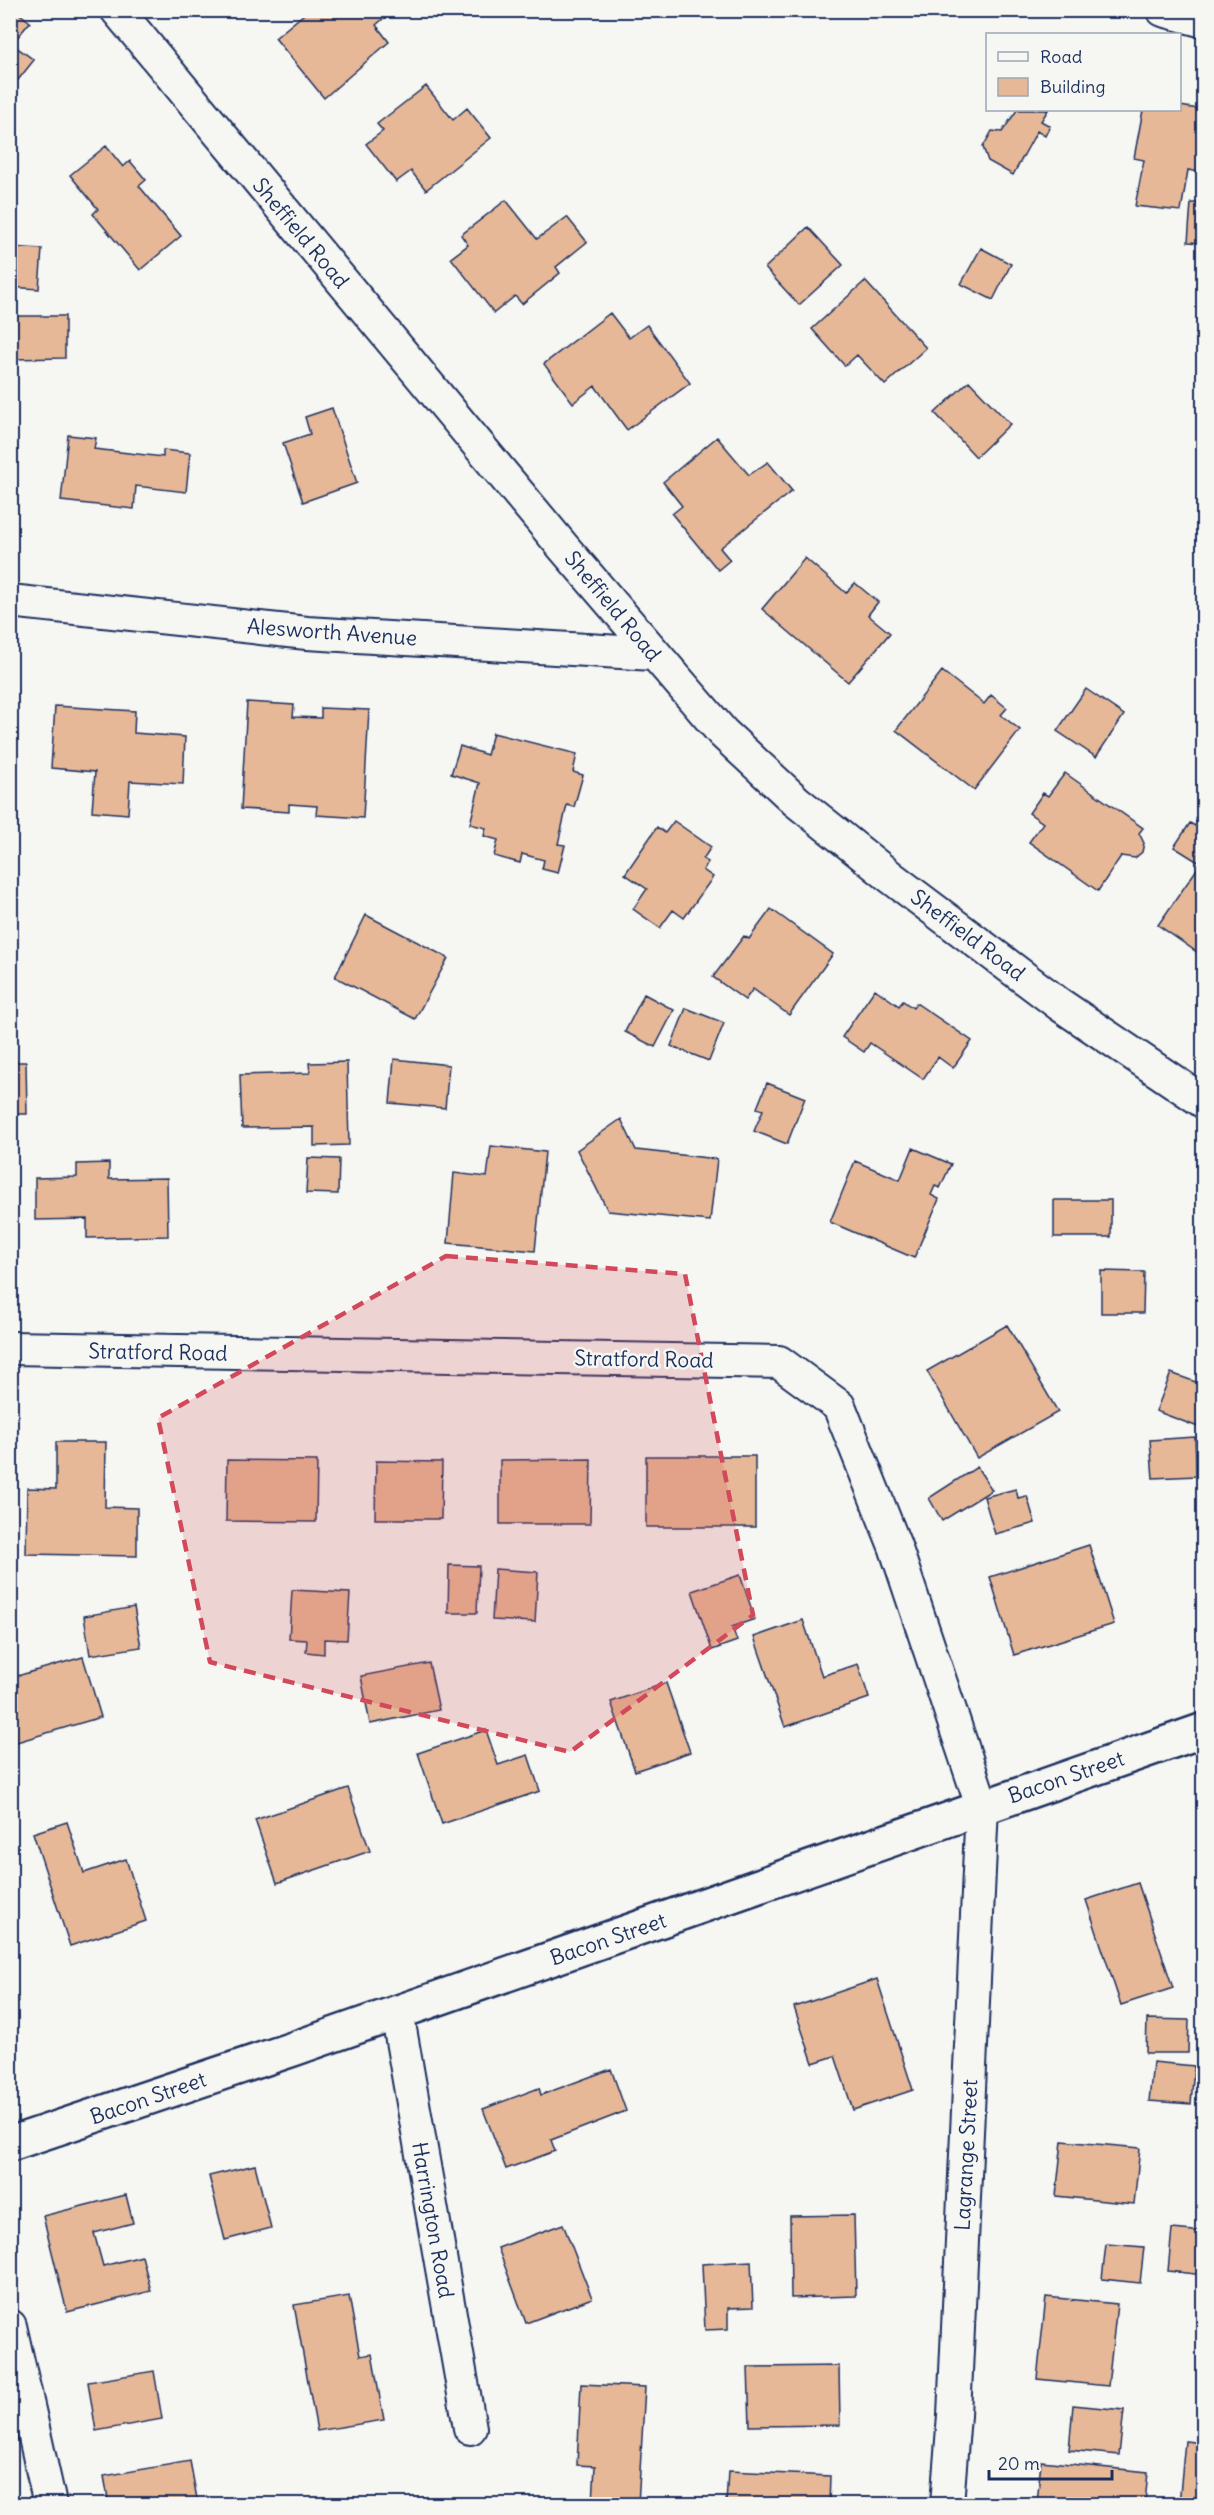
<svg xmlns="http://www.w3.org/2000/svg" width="1214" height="2515" viewBox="0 0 1214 2515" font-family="Delius,sans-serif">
<rect width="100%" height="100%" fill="#f6f6f2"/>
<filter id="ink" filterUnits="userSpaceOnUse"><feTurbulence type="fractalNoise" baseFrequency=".0167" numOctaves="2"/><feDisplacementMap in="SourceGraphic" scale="12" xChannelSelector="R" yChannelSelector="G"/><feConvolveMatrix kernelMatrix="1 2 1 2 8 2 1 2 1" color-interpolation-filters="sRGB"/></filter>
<g filter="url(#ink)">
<path fill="#e6b897" stroke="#1b2f5e" stroke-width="1.5" d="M 10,10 L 15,10 L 30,22 L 12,44 L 34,60 L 10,90 Z
M 309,10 L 393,10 L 376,25 L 389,42 L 324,98 L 275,38 Z
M 426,86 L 453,120 L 467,108 L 491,138 L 426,190 L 411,171 L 396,182 L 366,144 L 383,131 L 377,124 Z
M 1180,106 L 1204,110 L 1204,173 L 1188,170 L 1181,211 L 1135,206 L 1144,160 L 1134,158 L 1143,110 L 1180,110 Z
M 1017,110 L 1048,110 L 1041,121 L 1050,126 L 1045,136 L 1037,131 L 1013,175 L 988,161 L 983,147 L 992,131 L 1002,132 Z
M 106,146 L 123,167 L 130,161 L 146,180 L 139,186 L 181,236 L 140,270 L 93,214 L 98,209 L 70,175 Z
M 506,200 L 537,239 L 567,217 L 587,242 L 556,267 L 560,273 L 522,304 L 515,296 L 494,313 L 451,258 L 468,245 L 461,235 Z
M 1191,203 L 1204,203 L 1204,243 L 1188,242 Z
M 808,227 L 843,265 L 799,305 L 765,268 Z
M 10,247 L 42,249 L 39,289 L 10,287 Z
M 981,248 L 1011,264 L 993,300 L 961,284 Z
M 865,281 L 926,348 L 885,385 L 857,355 L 845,366 L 812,329 Z
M 610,313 L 629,338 L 647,325 L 690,383 L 627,430 L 595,386 L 573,403 L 544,364 Z
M 10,316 L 65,316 L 65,358 L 10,359 Z
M 969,381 L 1010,424 L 976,457 L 935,413 Z
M 332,408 L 357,483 L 303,502 L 283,443 L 310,434 L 305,417 Z
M 68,435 L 96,438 L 94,449 L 163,457 L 163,450 L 190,453 L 186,492 L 136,486 L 134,509 L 61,501 Z
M 717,437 L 749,475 L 768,462 L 792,491 L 720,548 L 730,560 L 718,570 L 672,514 L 682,506 L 663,482 Z
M 10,453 L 17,454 L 10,498 Z
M 805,558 L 846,593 L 855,583 L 878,602 L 868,615 L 890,633 L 848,682 L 762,609 Z
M 942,671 L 984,704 L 991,695 L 1007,708 L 1001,715 L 1020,730 L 974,790 L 896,730 Z
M 1086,689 L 1124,715 L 1096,757 L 1057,731 Z
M 247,702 L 294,705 L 293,717 L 321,718 L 321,708 L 369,710 L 363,818 L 316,815 L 317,806 L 289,804 L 289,812 L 241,809 Z
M 55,706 L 135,711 L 134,733 L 185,737 L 183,784 L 130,781 L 128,814 L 92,811 L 95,772 L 51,768 Z
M 493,733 L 577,754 L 573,772 L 583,775 L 574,807 L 567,805 L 558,844 L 565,845 L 558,873 L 542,869 L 544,860 L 522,854 L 520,863 L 494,856 L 498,840 L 484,836 L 486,828 L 470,824 L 480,783 L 451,774 L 460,746 L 487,755 Z
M 1065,773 L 1143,828 L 1139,833 L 1144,843 L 1142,852 L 1135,858 L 1121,856 L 1098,891 L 1029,842 L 1043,823 L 1029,813 L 1043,793 L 1048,796 Z
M 1200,819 L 1204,821 L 1204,854 L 1198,862 L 1174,847 L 1190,823 L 1195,826 Z
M 674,821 L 711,847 L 703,859 L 708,862 L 703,870 L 713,877 L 684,918 L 673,910 L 660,928 L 633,909 L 647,889 L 625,874 L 657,827 L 665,833 Z
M 1199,866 L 1204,870 L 1204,957 L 1158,925 Z
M 771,909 L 833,954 L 789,1015 L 753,989 L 745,1000 L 713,977 L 744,936 L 749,939 Z
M 366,915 L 448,958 L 415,1019 L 335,977 Z
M 875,989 L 899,1006 L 903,1001 L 913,1008 L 916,1003 L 972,1041 L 953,1068 L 938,1057 L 923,1079 L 870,1043 L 864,1052 L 842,1037 Z
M 644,994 L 674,1010 L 655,1047 L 625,1032 Z
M 686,1008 L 724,1023 L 709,1061 L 671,1046 Z
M 394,1059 L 449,1065 L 445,1108 L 390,1103 Z
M 10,1062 L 26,1062 L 27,1114 L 10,1114 Z
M 347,1062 L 349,1145 L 314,1146 L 314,1127 L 242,1128 L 240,1075 L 310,1073 L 309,1063 Z
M 767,1083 L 805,1098 L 787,1144 L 754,1131 L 763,1110 L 757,1108 Z
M 621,1119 L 636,1150 L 717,1159 L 710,1221 L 608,1211 L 577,1150 Z
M 491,1146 L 545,1152 L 535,1251 L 448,1243 L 454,1173 L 487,1177 Z
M 913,1148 L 951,1164 L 940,1188 L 935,1186 L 931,1195 L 939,1199 L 914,1258 L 830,1222 L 855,1161 L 900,1180 Z
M 308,1158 L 339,1159 L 338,1194 L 306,1193 Z
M 109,1163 L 109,1179 L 167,1178 L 168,1236 L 87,1238 L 87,1219 L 35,1220 L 35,1178 L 77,1177 L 77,1164 Z
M 1054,1200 L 1111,1200 L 1111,1237 L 1054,1237 Z
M 1101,1271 L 1144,1272 L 1143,1313 L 1101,1313 Z
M 1007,1325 L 1058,1412 L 977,1458 L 927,1371 Z
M 1171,1373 L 1204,1385 L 1204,1413 L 1198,1427 L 1156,1411 Z
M 1195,1437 L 1197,1476 L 1153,1478 L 1150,1440 Z
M 56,1442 L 106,1442 L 105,1507 L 137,1508 L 137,1556 L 26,1554 L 27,1488 L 56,1489 Z
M 646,1456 L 755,1456 L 755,1527 L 646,1527 Z
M 591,1459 L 590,1524 L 500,1524 L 500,1460 Z
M 227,1460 L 317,1461 L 316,1522 L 226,1521 Z
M 376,1461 L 442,1462 L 441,1519 L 375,1519 Z
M 977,1467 L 992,1490 L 942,1521 L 929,1498 Z
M 1016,1489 L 1018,1498 L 1027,1496 L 1035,1523 L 995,1534 L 984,1497 Z
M 1089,1545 L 1114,1624 L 1014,1655 L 990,1577 Z
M 449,1565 L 479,1566 L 477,1613 L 448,1613 Z
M 495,1569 L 538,1572 L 535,1622 L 492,1620 Z
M 740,1575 L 755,1619 L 732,1627 L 737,1641 L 712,1650 L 692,1591 Z
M 292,1590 L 350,1593 L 347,1640 L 324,1639 L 324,1654 L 306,1652 L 307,1640 L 289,1639 Z
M 134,1607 L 141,1647 L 90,1655 L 84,1616 Z
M 803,1620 L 822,1676 L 858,1664 L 869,1698 L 785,1727 L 754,1637 Z
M 83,1657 L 101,1717 L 10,1744 L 10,1678 Z
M 429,1663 L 439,1710 L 370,1724 L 361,1676 Z
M 666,1683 L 690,1752 L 635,1771 L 611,1702 Z
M 486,1730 L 498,1765 L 528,1755 L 540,1791 L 442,1824 L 418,1753 Z
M 348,1788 L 370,1851 L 277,1883 L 255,1820 Z
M 67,1822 L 84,1873 L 126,1859 L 146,1921 L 70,1946 L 33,1833 Z
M 1138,1883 L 1173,1988 L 1121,2005 L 1086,1900 Z
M 877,1979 L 913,2090 L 853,2110 L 835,2056 L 813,2063 L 794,2007 Z
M 1147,2019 L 1189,2020 L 1188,2053 L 1146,2053 Z
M 1153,2062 L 1194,2066 L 1191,2104 L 1149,2101 Z
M 611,2069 L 626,2111 L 551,2140 L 555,2151 L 506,2169 L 483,2109 L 539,2088 L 541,2095 Z
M 1062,2141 L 1140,2148 L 1134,2204 L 1056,2196 Z
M 255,2165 L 271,2228 L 225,2240 L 209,2176 Z
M 126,2195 L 133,2223 L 94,2233 L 103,2266 L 142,2256 L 151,2291 L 67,2312 L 43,2216 Z
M 854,2215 L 856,2296 L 791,2298 L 790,2216 Z
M 563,2224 L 592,2298 L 526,2323 L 498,2248 Z
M 1172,2229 L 1204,2232 L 1204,2275 L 1168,2271 Z
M 1106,2244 L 1144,2247 L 1140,2283 L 1102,2279 Z
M 751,2261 L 753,2307 L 728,2308 L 728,2329 L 705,2330 L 702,2264 Z
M 349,2296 L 360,2356 L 372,2354 L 384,2420 L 317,2431 L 294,2305 Z
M 1046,2297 L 1117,2304 L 1108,2386 L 1037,2379 Z
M 839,2366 L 840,2425 L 750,2426 L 748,2367 Z
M 154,2371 L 162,2419 L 96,2431 L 88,2382 Z
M 581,2384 L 645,2387 L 638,2504 L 593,2503 L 595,2466 L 577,2465 Z
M 1073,2405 L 1124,2410 L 1119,2455 L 1069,2450 Z
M 1185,2441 L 1204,2443 L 1204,2504 L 1179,2504 Z
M 190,2461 L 198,2504 L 109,2504 L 104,2476 Z
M 1041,2461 L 1148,2472 L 1145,2503 L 1119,2501 L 1119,2504 L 1037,2504 Z
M 728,2471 L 830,2476 L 829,2504 L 726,2504 Z"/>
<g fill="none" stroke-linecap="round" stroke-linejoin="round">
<defs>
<path id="minor" d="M 117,10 L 564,548 L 723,733 L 796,801 L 892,878 L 1059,1004 L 1204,1102
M 1163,10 L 1204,21
M 10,601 L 307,633 L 653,654
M 10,1348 L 779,1362 L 839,1406 L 895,1546 L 982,1806 L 954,2415 L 947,2504
M 397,2012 L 470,2428
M 10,2326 L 50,2504"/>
<path id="tertiary" d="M 10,2144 L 293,2049 L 1204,1730"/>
</defs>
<use href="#minor" stroke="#1b2f5e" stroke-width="36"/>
<use href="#tertiary" stroke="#1b2f5e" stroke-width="38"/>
<use href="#minor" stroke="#f6f6f2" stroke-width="32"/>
<use href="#tertiary" stroke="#f6f6f2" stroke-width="33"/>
</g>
</g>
<path fill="#d1495b" fill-opacity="0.2" stroke="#d1495b" stroke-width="4.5" stroke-dasharray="12 8" stroke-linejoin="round" d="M 446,1256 L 685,1274 L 753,1615 L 570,1752 L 210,1662 L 158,1418 Z"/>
<g text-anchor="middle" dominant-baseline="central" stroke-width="5" stroke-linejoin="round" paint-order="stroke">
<g font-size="21" fill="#1b2f5e" stroke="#f6f6f2">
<text transform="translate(301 233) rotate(50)">Sheffield Road</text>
<text transform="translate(613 606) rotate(50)">Sheffield Road</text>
<text transform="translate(332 632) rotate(4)">Alesworth Avenue</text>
<text transform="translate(968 935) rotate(37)">Sheffield Road</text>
<text transform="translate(158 1352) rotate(1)">Stratford Road</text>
<text transform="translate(644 1359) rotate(1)">Stratford Road</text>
<text transform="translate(1066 1777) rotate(-19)">Bacon Street</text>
<text transform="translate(608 1939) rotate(-19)">Bacon Street</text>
<text transform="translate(148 2098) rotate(-19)">Bacon Street</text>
<text transform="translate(966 2155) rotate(-87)">Lagrange Street</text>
<text transform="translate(433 2220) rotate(80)">Harrington Road</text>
</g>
</g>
<rect width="1214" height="2515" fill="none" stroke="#f6f6f2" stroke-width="36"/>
<rect x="18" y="18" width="1178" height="2479" fill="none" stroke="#1b2f5e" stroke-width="2" filter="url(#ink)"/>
<rect x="986" y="33" width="195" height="78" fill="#f6f6f2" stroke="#9ea6b7" stroke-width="1.5"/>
<rect x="998" y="52" width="30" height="9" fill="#f6f6f2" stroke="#9ea6b7" stroke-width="1.5"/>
<text x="1040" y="63" font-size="18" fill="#1b2f5e">Road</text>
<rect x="998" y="78" width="30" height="18" fill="#e6b897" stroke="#9ea6b7" stroke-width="1.5"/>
<text x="1040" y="93" font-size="18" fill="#1b2f5e">Building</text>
<path d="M989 2470v9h123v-9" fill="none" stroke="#1b2f5e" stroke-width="3"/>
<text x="998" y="2470" font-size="18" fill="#1b2f5e" stroke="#f6f6f2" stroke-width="4.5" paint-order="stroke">20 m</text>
</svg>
